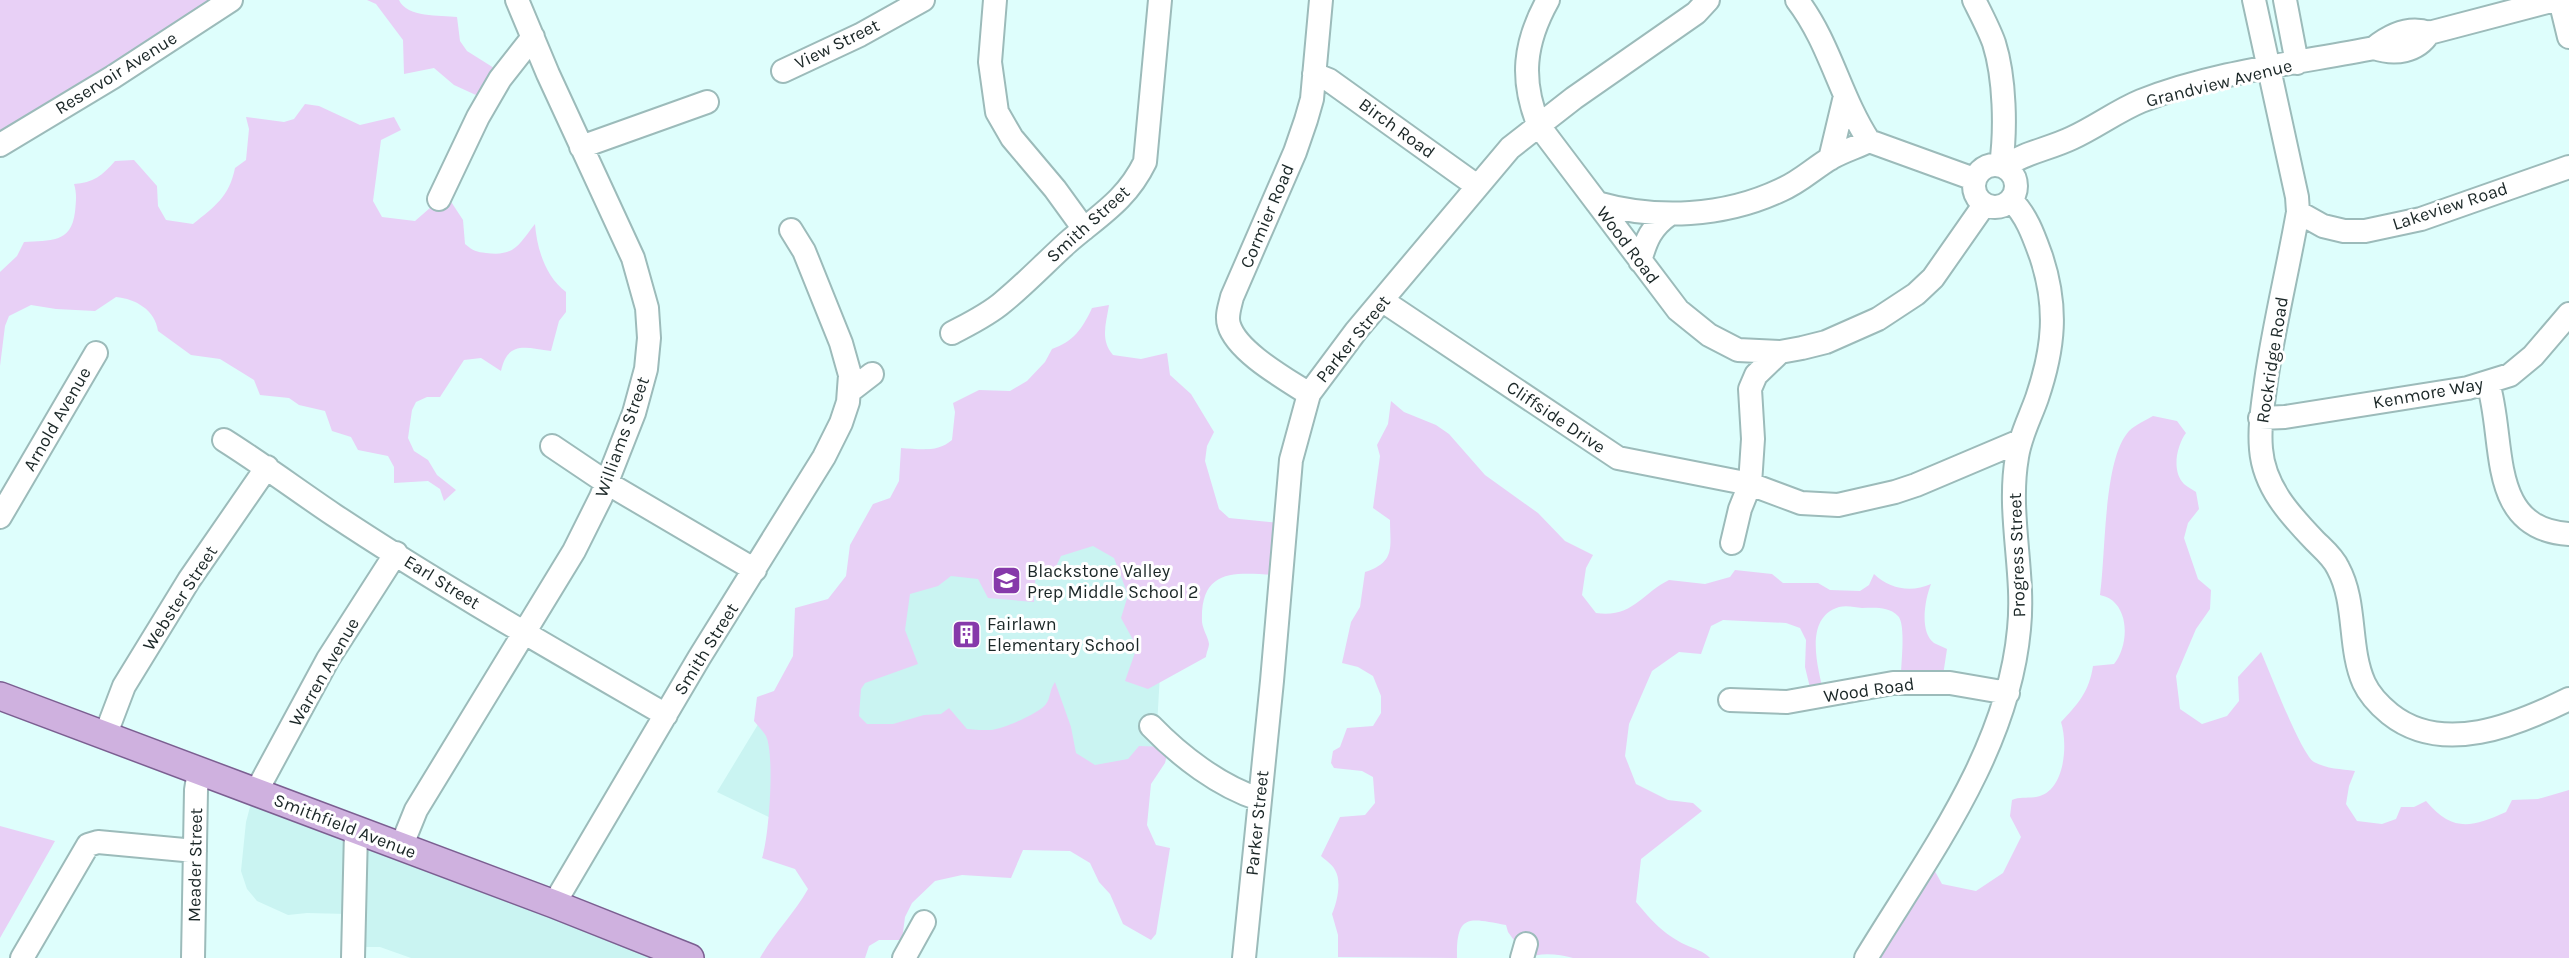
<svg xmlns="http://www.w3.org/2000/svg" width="2569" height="958" viewBox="0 0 2569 958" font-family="Karla,sans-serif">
<rect width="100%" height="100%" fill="#defefc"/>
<path fill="#caf4f2" d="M 925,449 L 1172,470 L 1154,777 L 914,887 L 717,792 Z
M 254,792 L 691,958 L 411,958 L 380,947 L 348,947 L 347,914 L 307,913 L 288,915 L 257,901 L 247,889 L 241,871 L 246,822 Z"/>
<path fill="#e8d0f6" d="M 0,0 L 234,0 L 0,146 Z
M 367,0 L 399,0 C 407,18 440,15 457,17 L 460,41 L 467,51 L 502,73 L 489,101 L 454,85 L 434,68 L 404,74 L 403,40 L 376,4 Z
M 305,104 L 319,106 L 360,125 L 394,117 L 401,130 L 381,140 L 373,201 L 382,217 L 415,221 L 446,194 L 463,220 L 465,244 C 473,251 477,252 486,253 C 515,257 519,244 535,224 C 537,250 546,277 566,292 L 566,312 L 559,321 L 551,351 C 526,348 508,340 501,371 L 481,358 L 464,360 L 440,397 L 427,397 L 416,402 L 412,410 L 408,438 L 414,451 L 428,460 L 437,475 L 456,490 L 444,501 L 440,489 L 428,481 L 394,483 L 394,467 L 388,456 L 358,450 L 351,437 L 332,431 L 325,411 L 299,405 L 289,398 L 260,395 L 254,380 L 220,359 L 191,355 L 158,331 C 155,310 136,299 116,297 L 95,311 L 56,309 L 31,305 L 9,316 L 5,326 L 0,366 L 0,272 L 17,256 L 24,242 C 50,240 71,244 75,212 C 76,201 77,194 74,184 C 93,183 103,175 115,161 L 134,160 L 157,186 L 158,206 L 166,220 L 193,224 C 215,206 229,197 235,168 L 246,160 L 249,129 L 246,117 L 284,122 L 294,119 Z
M 1109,305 C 1106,324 1100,340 1113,355 L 1141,359 L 1167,353 L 1170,375 L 1191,394 L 1214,432 L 1207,446 L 1205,461 L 1219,509 L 1229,518 L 1280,523 L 1276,575 C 1236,573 1200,567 1202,622 C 1203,630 1208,637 1209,644 C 1209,647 1206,654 1206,657 L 1148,689 L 1125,681 L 1137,647 L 1121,618 L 1128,595 L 1114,558 L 1093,546 L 1061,556 L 1054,571 L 1036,567 L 1034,602 L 988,598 L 978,579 L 951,576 L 938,586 L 910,594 L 905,630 L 918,664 L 865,683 L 861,689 L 859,716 L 867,724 L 893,724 L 924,715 L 941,714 L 949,708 L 967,729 C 975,730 983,730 991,730 C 1003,729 1040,713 1046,704 C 1051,697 1049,691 1055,682 L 1071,727 L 1076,753 L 1095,765 L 1128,759 L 1139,746 L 1169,747 L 1165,763 L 1151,784 L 1147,825 L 1156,845 L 1170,848 L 1156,934 L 1151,940 L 1123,924 L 1110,894 L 1099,882 L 1090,863 L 1070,851 L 1023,850 L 1011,878 L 962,875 L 935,881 L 912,903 L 905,917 L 902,940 L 879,940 L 869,946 L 865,958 L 760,958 C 774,933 794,914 808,889 L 795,869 L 762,858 C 769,838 775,755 766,736 C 763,731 758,726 754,721 L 757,697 L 774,691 L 793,656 L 795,608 L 828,599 L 846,576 L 850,545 L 873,504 L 890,498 L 899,481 L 901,448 C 919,449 937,453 952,440 L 955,412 L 953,403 L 979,390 L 1010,391 L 1027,381 L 1045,362 L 1052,349 C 1073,342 1083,328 1092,308 Z
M 1391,401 L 1404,412 L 1436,425 L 1449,434 L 1485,475 L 1538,513 L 1565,541 L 1593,555 L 1586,568 L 1582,595 L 1596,613 C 1633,618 1641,594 1669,580 L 1705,584 L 1730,577 L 1735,570 L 1772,574 L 1783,583 L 1818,583 L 1830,590 L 1860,591 L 1869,585 L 1874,574 C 1890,589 1911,593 1931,584 C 1925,599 1919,632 1934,643 C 1938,645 1943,647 1947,649 L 1942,682 L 1901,675 C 1901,663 1906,624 1898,616 C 1888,606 1874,608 1862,608 C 1855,607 1846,605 1839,607 C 1803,618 1818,668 1824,694 L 1812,696 L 1805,667 L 1806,640 L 1800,628 L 1786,623 L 1723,620 L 1711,626 L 1701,654 L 1679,652 L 1652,671 L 1629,724 L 1625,756 L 1636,784 L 1668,800 L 1693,803 L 1702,811 L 1641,859 L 1636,902 C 1652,921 1663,934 1686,945 C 1695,949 1703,951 1710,958 L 1573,958 C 1559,954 1540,952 1527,958 L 1508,932 L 1506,925 C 1469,918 1456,913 1457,958 L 1338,957 L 1338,935 L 1332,914 C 1337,903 1342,881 1335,870 C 1332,864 1325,860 1321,856 L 1340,817 L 1365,815 L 1375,803 L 1373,777 L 1362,771 L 1334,768 L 1331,763 L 1333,751 L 1340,747 L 1347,728 L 1373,726 L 1381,713 L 1381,696 L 1373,676 L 1358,667 L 1342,663 L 1351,622 L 1360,607 L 1365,572 C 1396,562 1390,547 1390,520 L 1373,508 L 1380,456 L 1377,445 L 1388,424 Z
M 2153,416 L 2177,421 L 2186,433 C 2177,445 2171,471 2184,484 C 2187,487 2192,489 2196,492 L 2199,509 L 2188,523 L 2184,538 L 2198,579 L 2211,590 L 2210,609 L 2196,629 L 2176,676 L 2180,709 L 2202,724 L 2227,716 L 2239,701 L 2238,677 L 2261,652 C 2270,672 2301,754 2314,762 C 2327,769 2341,769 2355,771 L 2349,786 L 2346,804 L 2357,821 L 2382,824 L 2396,819 L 2401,807 L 2414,807 L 2426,801 C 2453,833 2472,827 2506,812 L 2512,800 L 2538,799 L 2569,790 L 2569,958 L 1861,958 L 1926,855 L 1942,884 L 1976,891 L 2003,873 L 2021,837 L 2010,816 L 2012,800 C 2021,796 2031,799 2040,796 C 2065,788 2068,744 2061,722 C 2078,704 2089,692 2093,666 L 2114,664 C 2127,648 2130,616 2113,601 C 2110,598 2104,596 2100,595 C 2106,554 2103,459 2129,431 C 2135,425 2146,420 2153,416 Z
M 0,826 L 55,841 L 0,938 Z"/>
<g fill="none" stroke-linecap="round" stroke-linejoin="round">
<defs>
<path id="minor" d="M 995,0 L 990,62 L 997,112 L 1012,138 L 1055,189 L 1084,229
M 1548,0 C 1524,43 1520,80 1539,126 L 1678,310 L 1709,335 L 1738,350 L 1780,352 L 1802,348 L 1826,342 L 1878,319 L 1916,294 L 1933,278 L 1984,205
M 1797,0 C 1830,43 1840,97 1869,141
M 1974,0 C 1981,14 1989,29 1994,43 C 2005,78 2006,130 2001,165
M 2254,0 L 2297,197 L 2298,212 C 2288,269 2274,325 2266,381 C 2263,404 2259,426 2261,449 C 2264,487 2290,515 2315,541 C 2323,549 2333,557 2338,568 C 2357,603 2348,647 2364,683 C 2370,696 2379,705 2390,714 C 2443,756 2516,725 2569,699
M 2285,0 L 2297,63
M 2560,0 L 2569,37
M 2374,48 C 2389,36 2409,26 2429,33 L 2555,0
M 783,71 L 860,35 L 923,0
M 1314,74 L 1329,80 L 1477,186
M 1869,141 L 1974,179
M 0,145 L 113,77 L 231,0
M 581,147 L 707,102
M 1830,159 L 1845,96
M1974 186a21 21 0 1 1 42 0a21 21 0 1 1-42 0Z
M 2005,166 C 2026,152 2049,149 2072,138 C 2096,127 2117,111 2141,101 C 2214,72 2297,63 2374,48 C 2395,55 2417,52 2429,33
M 439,199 L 478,117 L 500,79 L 533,37
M 1597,203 C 1657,220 1724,217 1781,190 C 1800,182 1814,168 1831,158 C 1843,151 1857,147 1869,141
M 2298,212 L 2323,226 L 2344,231 L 2365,231 L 2421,219 L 2569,167
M 1640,261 C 1646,240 1651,227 1670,214
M 1383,301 L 1618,458 L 1750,484 L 1801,503 L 1838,505 L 1895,492 L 1916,485 L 2020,441
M 952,333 C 969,324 988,315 1003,302 C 1025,284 1045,263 1067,243 C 1098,216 1126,201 1145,162 L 1160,0
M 2488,383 C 2506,441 2486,529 2569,534
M 850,391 L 872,374
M 1309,394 C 1286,379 1237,352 1229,325 C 1226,316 1230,306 1232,297 L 1295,152 L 1306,120 L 1312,99 L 1321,0
M 2260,418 L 2285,417 L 2468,388 L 2510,375 L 2533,356 L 2569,314
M 224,440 C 262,464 297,490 334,515 C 441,586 554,650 666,715
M 552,446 L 607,483 L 755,570
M 0,517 L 96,353
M 1732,543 L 1740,509 L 1750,484 L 1753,439 L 1750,389 L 1756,375 L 1780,352
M 1730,700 L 1787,702 L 1893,683 L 1950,683 L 2008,693
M 1151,726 C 1180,756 1219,786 1259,799
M 105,736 L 124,686 L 189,580 L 267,467
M 256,792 L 328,659 L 396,553
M 401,847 L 416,810 L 574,551 L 601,497 L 634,413 L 646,369 L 649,338 L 647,308 L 633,258 L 548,74 L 517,0
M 554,904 L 699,658 L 824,457 L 841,423 L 848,402 L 850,375 L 841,343 L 804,251 L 791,230
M 22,958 L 88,845 L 98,842 L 195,851
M 193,958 L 196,790 L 199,771
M 353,958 L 356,831
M 904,958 L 924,922
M 1244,958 L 1272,681 L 1291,460 L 1309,394 L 1356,331 L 1510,148 L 1574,98 L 1696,13 L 1708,0
M 1522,958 L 1526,944
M 1866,958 C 1928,856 2008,751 2019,629 C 2025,572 2007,514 2017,457 C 2020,436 2030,418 2037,398 C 2054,348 2058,307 2041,256 C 2034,237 2027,216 2012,201"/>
<path id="major" d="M 0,696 L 554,904 L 690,958"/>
</defs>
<use href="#minor" stroke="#9cbbba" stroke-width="26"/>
<use href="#major" stroke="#7b5f91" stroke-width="30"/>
<use href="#minor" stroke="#fff" stroke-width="22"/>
<use href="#major" stroke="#cfb1df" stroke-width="27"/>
</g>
<defs>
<symbol id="school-square" viewBox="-11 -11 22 22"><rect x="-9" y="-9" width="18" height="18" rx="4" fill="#8639aa" stroke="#fff"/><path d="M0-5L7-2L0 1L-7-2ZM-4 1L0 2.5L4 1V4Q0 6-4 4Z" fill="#fff"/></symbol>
<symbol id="building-square" viewBox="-11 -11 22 22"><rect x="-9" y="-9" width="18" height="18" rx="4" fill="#8639aa" stroke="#fff"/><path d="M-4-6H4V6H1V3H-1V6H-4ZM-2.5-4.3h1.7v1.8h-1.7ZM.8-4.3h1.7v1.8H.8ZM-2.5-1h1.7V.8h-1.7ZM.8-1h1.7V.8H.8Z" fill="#fff"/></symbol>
</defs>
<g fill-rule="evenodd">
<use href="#school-square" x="990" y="564" width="33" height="33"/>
<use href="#building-square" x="950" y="618" width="33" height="33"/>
</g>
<g text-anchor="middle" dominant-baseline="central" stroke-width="6" stroke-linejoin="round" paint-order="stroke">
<g font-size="18" fill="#1b2727" stroke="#fff">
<text transform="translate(837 44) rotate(-26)">View Street</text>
<text transform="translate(116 73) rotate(-32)">Reservoir Avenue</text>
<text transform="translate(2219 83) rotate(-14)">Grandview Avenue</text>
<text transform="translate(1397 128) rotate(36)">Birch Road</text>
<text transform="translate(2450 206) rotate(-18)">Lakeview Road</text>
<text transform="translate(1267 216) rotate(-67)">Cormier Road</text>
<text transform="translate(1088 224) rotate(-42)">Smith Street</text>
<text transform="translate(1628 245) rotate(53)">Wood Road</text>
<text transform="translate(1353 339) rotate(-51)">Parker Street</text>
<text transform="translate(2272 360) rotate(-81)">Rockridge Road</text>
<text transform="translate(2428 393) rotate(-10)">Kenmore Way</text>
<text transform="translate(1556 417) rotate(34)">Cliffside Drive</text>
<text transform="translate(57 419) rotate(-60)">Arnold Avenue</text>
<text transform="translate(622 437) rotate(-70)">Williams Street</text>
<text transform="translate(2017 555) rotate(-92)">Progress Street</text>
<text transform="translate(442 582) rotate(32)">Earl Street</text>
<text transform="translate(180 598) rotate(-57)">Webster Street</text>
<text transform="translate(706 649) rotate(-58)">Smith Street</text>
<text transform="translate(324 672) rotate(-60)">Warren Avenue</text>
<text transform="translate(1869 690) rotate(-8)">Wood Road</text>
<text transform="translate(1257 823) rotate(-84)">Parker Street</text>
<text transform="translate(345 826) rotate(21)">Smithfield Avenue</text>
<text transform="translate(195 865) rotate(-89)">Meader Street</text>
</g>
<g font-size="18" fill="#1b2727" stroke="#fff" text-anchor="start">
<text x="1027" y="571">Blackstone Valley<tspan x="1027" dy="21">Prep Middle School 2</tspan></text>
<text x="987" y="624">Fairlawn<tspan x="987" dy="21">Elementary School</tspan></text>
</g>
</g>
</svg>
